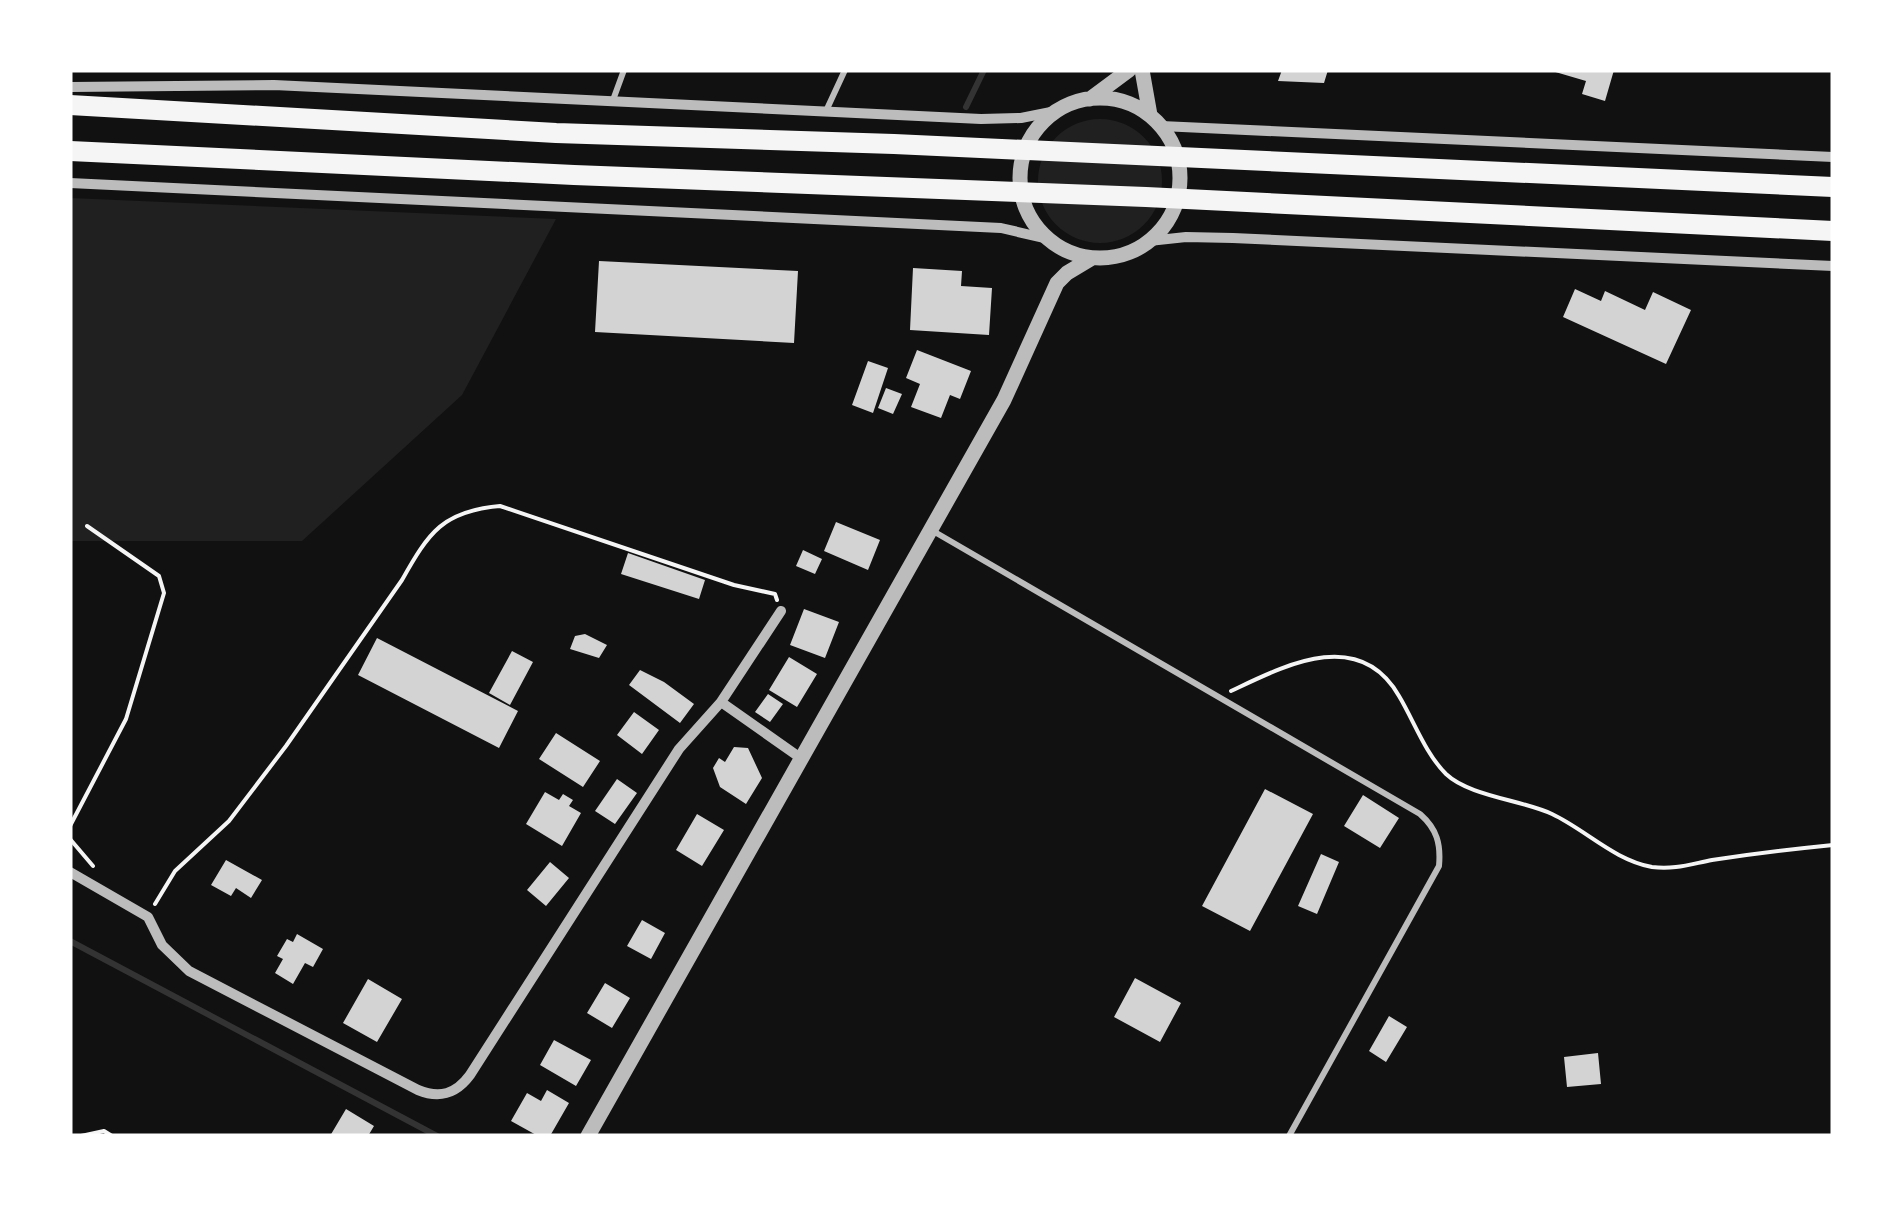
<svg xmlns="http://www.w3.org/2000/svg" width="1903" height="1206" viewBox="0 0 1903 1206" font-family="'DejaVu Sans',sans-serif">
<rect width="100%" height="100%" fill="#111"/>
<path fill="#202020" d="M1038 181a62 62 0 1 1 124 0a62 62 0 1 1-124 0Z
M 70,198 L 556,219 L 462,395 L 302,541 L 70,541 Z"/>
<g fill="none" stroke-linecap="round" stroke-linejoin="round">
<path stroke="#333" stroke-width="6" d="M 966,107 L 984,70
M 70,941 L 437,1136"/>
</g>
<path fill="#d3d3d3" d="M 1282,70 L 1328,70 L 1324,83 L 1278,81 Z
M 1614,70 L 1605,101 L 1582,94 L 1586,81 L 1552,71 Z
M 599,261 L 798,271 L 794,343 L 595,332 Z
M 913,268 L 962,271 L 961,286 L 992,288 L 989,335 L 910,330 Z
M 1575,289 L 1601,301 L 1605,291 L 1645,310 L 1653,292 L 1691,310 L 1666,364 L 1563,317 Z
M 917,350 L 971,371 L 960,399 L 950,395 L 941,418 L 911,407 L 920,384 L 906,378 Z
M 868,361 L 888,368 L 873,413 L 852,405 Z
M 886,388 L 902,394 L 893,414 L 878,408 Z
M 836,522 L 880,540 L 868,570 L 824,551 Z
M 803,550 L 822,559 L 815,574 L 796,566 Z
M 628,553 L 705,580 L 699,599 L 621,574 Z
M 804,609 L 839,622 L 825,658 L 790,645 Z
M 585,634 L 607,645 L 599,658 L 570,649 L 575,636 Z
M 377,638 L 518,711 L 499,748 L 358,675 Z
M 512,651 L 533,662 L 510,705 L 489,693 Z
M 789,657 L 817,674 L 797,707 L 769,690 Z
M 640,670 L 664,682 L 694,704 L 680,723 L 629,685 Z
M 768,694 L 783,704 L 770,722 L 755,712 Z
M 634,712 L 659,730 L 642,754 L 617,735 Z
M 556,733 L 600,761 L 583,787 L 539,759 Z
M 734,747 L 748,748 L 762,778 L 746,804 L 720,787 L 713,768 L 719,758 L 725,762 Z
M 617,779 L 637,793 L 615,824 L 595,811 Z
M 1265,789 L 1313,814 L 1250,931 L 1202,906 Z
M 545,792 L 559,800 L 563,794 L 573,800 L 569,806 L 581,813 L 562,846 L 526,824 Z
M 1363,795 L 1399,818 L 1380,848 L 1344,826 Z
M 697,814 L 724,830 L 702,866 L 676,850 Z
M 1321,854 L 1339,862 L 1317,914 L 1298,906 Z
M 226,860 L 262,880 L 251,898 L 236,888 L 231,896 L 211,885 Z
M 550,862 L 569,878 L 546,906 L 527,890 Z
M 642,920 L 665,933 L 651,959 L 627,946 Z
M 297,934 L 323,949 L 313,967 L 305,963 L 293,984 L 275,973 L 283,959 L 277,956 L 287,939 L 293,942 Z
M 1135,978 L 1181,1003 L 1160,1042 L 1114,1017 Z
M 368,979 L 402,999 L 377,1042 L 343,1023 Z
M 605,983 L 630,998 L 612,1028 L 587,1013 Z
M 1389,1016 L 1407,1027 L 1386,1062 L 1369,1051 Z
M 554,1040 L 591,1060 L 576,1086 L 540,1065 Z
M 1598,1053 L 1601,1084 L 1567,1087 L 1564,1057 Z
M 547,1090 L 569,1103 L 550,1136 L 538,1136 L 511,1121 L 527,1093 L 541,1101 Z
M 346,1109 L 374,1126 L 368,1136 L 330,1136 Z"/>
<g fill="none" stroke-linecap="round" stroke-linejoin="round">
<path stroke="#f5f5f5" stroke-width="4" d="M 1231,691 C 1284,666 1359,626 1399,696 C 1414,721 1425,753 1446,774 C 1469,796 1522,800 1552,814 C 1586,830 1614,860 1652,867 C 1674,870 1691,864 1712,860 C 1752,854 1793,849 1833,845
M 70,826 L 126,719 L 164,593 L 159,576 L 87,526
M 70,839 L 93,866
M 155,904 L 175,871 L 229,821 L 286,746 L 402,580 C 429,532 443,511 500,506 L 734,585 L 775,594 L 777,600
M 81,1136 L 104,1131 L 112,1136"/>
<path stroke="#bcbcbc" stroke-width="6" d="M 613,100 L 624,70
M 826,111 L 845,70
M 933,531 L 1420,814 C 1437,829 1441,844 1439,866 L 1289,1136"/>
<path stroke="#bcbcbc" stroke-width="10" d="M 70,87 L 274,85 L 981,119 L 1021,118 L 1056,111
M 1161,126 L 1833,157
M 70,183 L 1001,228 L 1048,239
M 1149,241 L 1186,237 L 1233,238 L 1833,266
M 721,702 L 781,611
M 70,872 L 148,917 L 162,945 L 189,971 L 418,1090 C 440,1099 456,1094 470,1075 L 679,749 L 721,702 L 802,759"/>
<path stroke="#bcbcbc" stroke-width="15" d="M 1142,70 L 1150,115
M1020 178a80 80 0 1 1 160 0a80 80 0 1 1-160 0Z
M 1090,99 L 1129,70
M 588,1136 L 1004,400 L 1057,283 L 1067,273 L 1092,258"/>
<path stroke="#f5f5f5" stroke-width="20" d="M 70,105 L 556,133 L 894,144 L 1833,187
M 70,151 L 574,175 L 1146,197 L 1833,231"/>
</g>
<rect width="1903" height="1206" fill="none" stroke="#ffffff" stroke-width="145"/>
</svg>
